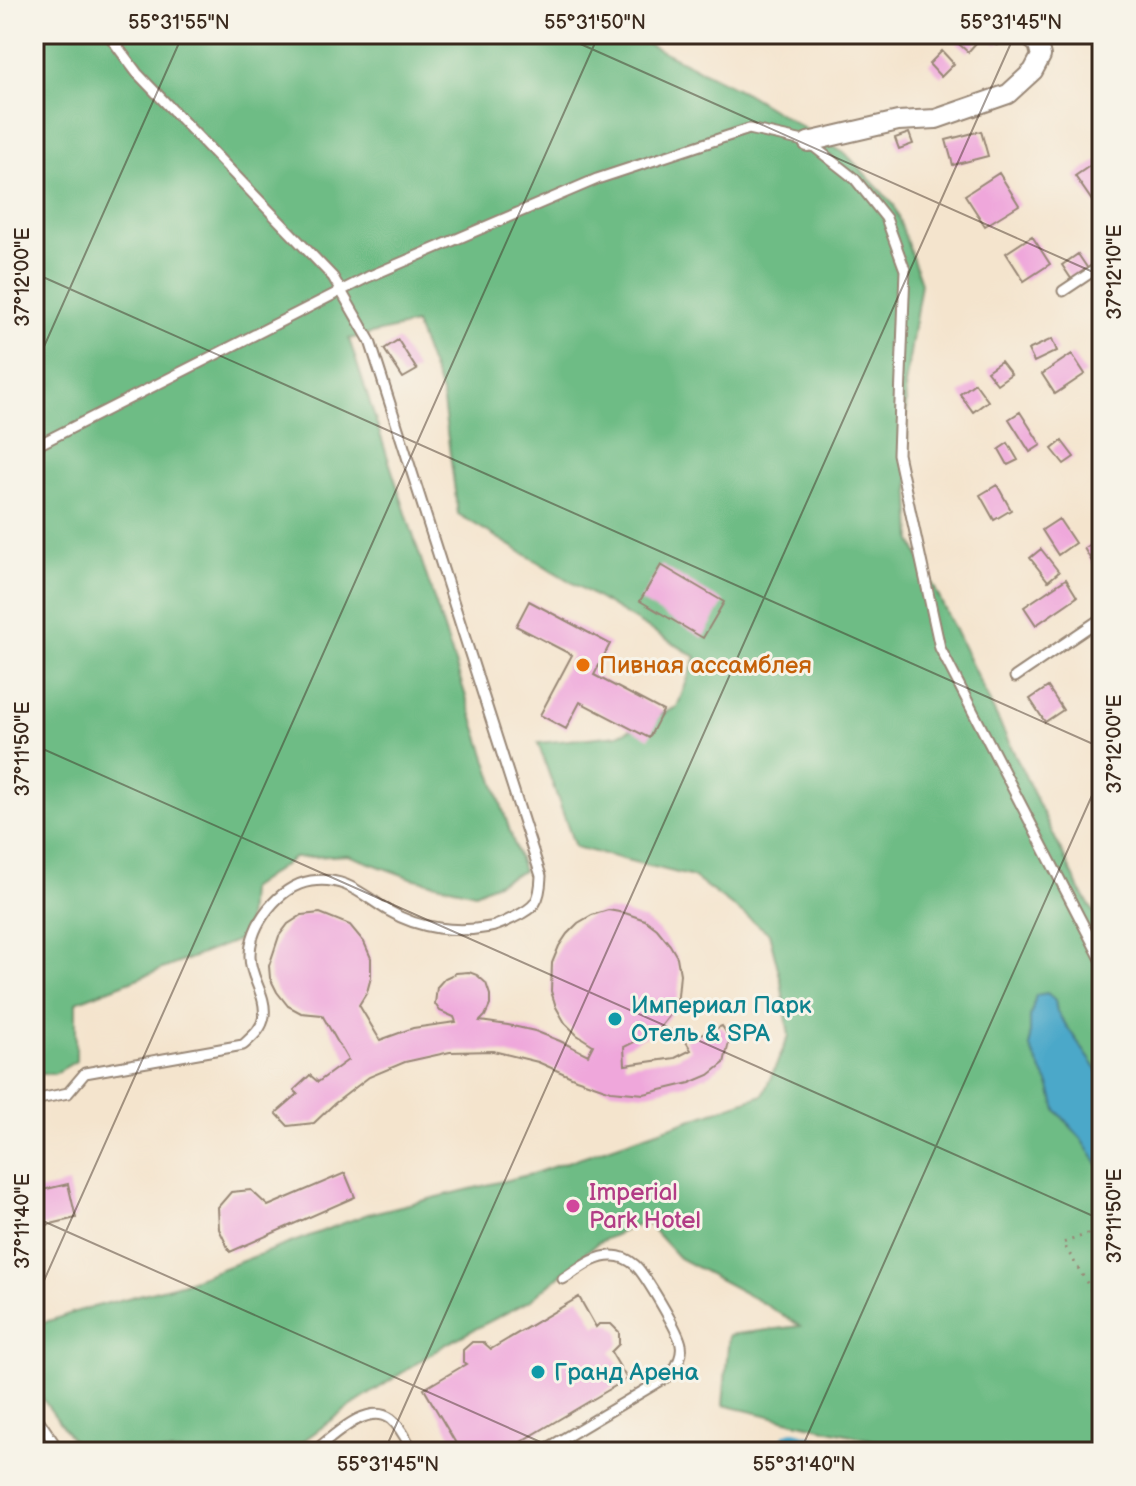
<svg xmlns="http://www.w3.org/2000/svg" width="1136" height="1486" viewBox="0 0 1136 1486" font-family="'Balsamiq Sans',sans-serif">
<rect width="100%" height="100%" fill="#f7f3e8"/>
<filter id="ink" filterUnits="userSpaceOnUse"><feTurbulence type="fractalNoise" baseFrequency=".0125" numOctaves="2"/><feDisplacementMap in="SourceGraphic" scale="16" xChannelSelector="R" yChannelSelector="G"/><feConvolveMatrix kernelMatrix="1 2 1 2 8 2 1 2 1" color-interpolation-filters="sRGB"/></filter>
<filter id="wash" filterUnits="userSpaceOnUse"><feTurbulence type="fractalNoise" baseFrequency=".006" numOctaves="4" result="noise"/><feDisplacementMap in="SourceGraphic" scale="32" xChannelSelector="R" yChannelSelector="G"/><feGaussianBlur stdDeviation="1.8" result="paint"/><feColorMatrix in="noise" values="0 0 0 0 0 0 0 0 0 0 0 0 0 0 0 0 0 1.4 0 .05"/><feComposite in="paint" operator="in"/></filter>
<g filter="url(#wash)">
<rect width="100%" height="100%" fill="#f4e4cd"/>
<path fill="#6ebc85" stroke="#547352" stroke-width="2" d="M 34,34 L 628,34 L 746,93 L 847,155 L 894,205 L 921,283 L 905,385 L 912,541 L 1080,890 L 1102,925 L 1102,1452 L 909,1452 L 898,1446 L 723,1405 L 729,1335 L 800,1326 L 756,1299 L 679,1258 L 645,1221 L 597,1243 L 531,1300 L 446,1344 L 347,1409 L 288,1452 L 81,1452 L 34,1387 L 34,1326 L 78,1311 L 181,1284 L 368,1214 L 532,1174 L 763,1095 L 789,1036 L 781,980 L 769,933 L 693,877 L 575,847 L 538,743 L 618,735 L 677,707 L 696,657 L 458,514 L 442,394 L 415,324 L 349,339 L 523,871 L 475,893 L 411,878 L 348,855 L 294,858 L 249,889 L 246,937 L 76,1002 L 76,1061 L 54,1074 L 34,1074 Z"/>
<path fill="#4ba8c9" stroke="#436974" stroke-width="2" d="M 1047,993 L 1055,1000 L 1057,1012 L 1102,1077 L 1102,1170 L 1081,1138 L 1056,1110 L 1050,1087 L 1030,1048 L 1030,1017 L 1036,995 Z"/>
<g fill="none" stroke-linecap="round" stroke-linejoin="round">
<path stroke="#4ba8c9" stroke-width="30" d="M 787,1452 L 794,1446 L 814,1452"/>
</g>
<g id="blocks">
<path fill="#efa7db" d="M 953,34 L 984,34 L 968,52 L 951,37 Z
M 994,34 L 1008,34 L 997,45 L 990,38 Z
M 942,51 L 954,64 L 941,77 L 929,64 Z
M 981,131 L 988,156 L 953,165 L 946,140 Z
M 909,133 L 913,144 L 899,149 L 895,138 Z
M 1100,159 L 1102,163 L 1102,200 L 1095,205 L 1075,176 Z
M 999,173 L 1019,205 L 985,226 L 965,195 Z
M 1032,236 L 1050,264 L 1024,281 L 1006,253 Z
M 1078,254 L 1088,269 L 1072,280 L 1062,265 Z
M 1052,339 L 1057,351 L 1034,362 L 1028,350 Z
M 398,340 L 417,370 L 403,378 L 384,349 Z
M 1072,354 L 1085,374 L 1055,394 L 1042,374 Z
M 1001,361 L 1011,374 L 997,384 L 987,371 Z
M 975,383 L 988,401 L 973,412 L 960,394 Z
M 1020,412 L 1041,445 L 1030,452 L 1009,419 Z
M 1062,441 L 1074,457 L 1064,464 L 1052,449 Z
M 1008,443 L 1018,460 L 1008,465 L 999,449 Z
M 997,485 L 1011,510 L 994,520 L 980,495 Z
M 1059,519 L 1075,543 L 1058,555 L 1042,530 Z
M 1102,537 L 1102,579 L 1084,548 Z
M 1041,549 L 1059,572 L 1048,581 L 1030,558 Z
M 661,565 L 724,602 L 703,638 L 640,601 Z
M 1066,579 L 1077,597 L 1036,625 L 1024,607 Z
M 529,601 L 610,644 L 594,675 L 663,711 L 649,738 L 580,702 L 566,729 L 540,715 L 572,655 L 516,626 Z
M 1048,687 L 1063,710 L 1045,722 L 1030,699 Z
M 608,910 L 625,913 L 645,920 L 657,929 L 670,945 L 677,957 L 680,974 L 678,996 L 670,1015 L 658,1030 L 624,1047 L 625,1065 L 675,1058 L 691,1050 L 685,1040 L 722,1026 L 730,1038 L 724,1063 L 709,1075 L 690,1083 L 644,1094 L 611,1091 L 576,1079 L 538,1062 L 493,1051 L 450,1052 L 405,1062 L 369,1077 L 334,1104 L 314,1123 L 288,1126 L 276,1113 L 298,1094 L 294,1090 L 310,1075 L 318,1082 L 348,1060 L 322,1015 L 301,1013 L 288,1006 L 277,992 L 270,978 L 269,966 L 279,936 L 288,924 L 302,915 L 320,913 L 350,925 L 364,942 L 371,958 L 371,977 L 367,992 L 359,1005 L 380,1040 L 413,1028 L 456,1022 L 454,1017 L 440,1011 L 435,1004 L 437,987 L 445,978 L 456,973 L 469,972 L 477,975 L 486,983 L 490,995 L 490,1005 L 485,1016 L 480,1021 L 508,1025 L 535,1031 L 560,1041 L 588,1055 L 593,1045 L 577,1035 L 565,1023 L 556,1007 L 551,991 L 552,963 L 559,946 L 567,934 L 578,923 L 592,915 Z
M 345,1173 L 355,1197 L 230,1252 L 219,1229 L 218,1207 L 231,1192 L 251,1190 L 268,1206 Z
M 68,1184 L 76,1218 L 34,1228 L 34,1192 Z
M 579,1297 L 596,1327 L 599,1324 L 611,1324 L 619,1332 L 619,1344 L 611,1352 L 627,1379 L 504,1452 L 461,1452 L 424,1389 L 466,1364 L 463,1362 L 463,1350 L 472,1342 L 483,1342 L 491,1349 Z"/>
</g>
</g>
<g filter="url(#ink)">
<use href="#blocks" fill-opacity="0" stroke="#988776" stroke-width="2"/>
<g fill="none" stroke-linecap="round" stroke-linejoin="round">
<defs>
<path id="service" d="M 1063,291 L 1102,265
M 34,447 L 368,277 L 597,179 L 749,129 L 808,142 L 855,179 L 886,218 L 905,270 L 898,454 L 940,648 L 1102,961
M 1015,677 L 1102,618
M 34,1100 L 68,1093 L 85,1073 L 243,1045 C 253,1036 262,1029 264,1016 C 267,995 250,978 250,957 C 249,925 279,886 311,881 C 346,876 362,895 389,911 C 419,929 457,933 490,927 C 498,926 506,921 513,918 C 536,907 540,902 541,876 L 370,341 L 333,277 L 137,73 L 108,34
M 34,1413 L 60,1452
M 313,1452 C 332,1438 367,1401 391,1419 C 401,1427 407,1441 413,1452
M 541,1452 L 672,1374 C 677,1365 683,1355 681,1345 C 680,1333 644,1273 635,1265 C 628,1259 621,1256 613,1256 C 594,1255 578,1270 563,1279"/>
<path id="minor" d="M 808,142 L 898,121 L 936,119 L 1008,94 L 1033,71 L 1041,56 L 1038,44 L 1025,34"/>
</defs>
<use href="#service" stroke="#988776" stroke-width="13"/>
<use href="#minor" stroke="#988776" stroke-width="22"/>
<path stroke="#988776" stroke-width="3" stroke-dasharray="2 6" stroke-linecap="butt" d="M 1102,1234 L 1098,1230 L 1063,1243 L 1102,1308"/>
<use href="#service" stroke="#fff" stroke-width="9"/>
<use href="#minor" stroke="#fff" stroke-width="18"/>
</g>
</g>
<path fill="none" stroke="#3b2a1e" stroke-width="2" stroke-opacity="0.45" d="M 558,34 L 1102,276M 34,273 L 1102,748M 34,369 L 183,34M 34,745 L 1102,1220M 34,1217 L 563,1452M 34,1303 L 599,34M 384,1452 L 1015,34M 800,1452 L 1102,773"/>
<circle fill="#e8710a" stroke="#f7f3e8" stroke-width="3" cx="583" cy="665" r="8"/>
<g fill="#0f9aa8" stroke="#f7f3e8" stroke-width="3">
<circle cx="615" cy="1019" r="8"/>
<circle cx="538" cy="1372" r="8"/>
</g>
<circle fill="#d1479c" stroke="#f7f3e8" stroke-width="3" cx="573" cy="1206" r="8"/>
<g text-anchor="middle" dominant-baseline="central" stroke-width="6" stroke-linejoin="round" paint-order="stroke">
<g font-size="24" fill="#c56008" stroke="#f7f3e8" text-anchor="start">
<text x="599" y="665">Пивная ассамблея</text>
</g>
<g font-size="24" fill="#0d838f" stroke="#f7f3e8" text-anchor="start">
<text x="631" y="1005">Империал Парк<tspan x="631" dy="28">Отель &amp; SPA</tspan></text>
<text x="554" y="1372">Гранд Арена</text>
</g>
<g font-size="24" fill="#b23c85" stroke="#f7f3e8" text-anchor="start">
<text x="589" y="1192">Imperial<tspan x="589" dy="28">Park Hotel</tspan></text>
</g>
</g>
<rect width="1136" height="1486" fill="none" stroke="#f7f3e8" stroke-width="88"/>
<rect x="44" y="44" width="1048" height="1398" fill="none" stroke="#3b2a1e" stroke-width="3"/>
<g font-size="20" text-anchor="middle" fill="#3b2a1e">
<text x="179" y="29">55°31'55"N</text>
<text x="595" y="29">55°31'50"N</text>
<text x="1011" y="29">55°31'45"N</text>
<text transform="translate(1114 272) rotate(-90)" y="7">37°12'10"E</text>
<text transform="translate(22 277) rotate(-90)" y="7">37°12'00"E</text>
<text transform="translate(1114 744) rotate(-90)" y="7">37°12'00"E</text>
<text transform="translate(22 749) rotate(-90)" y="7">37°11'50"E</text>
<text transform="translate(1114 1216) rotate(-90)" y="7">37°11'50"E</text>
<text transform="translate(22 1221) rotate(-90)" y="7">37°11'40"E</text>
<text x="388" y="1471">55°31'45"N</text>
<text x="804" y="1471">55°31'40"N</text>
</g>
</svg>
